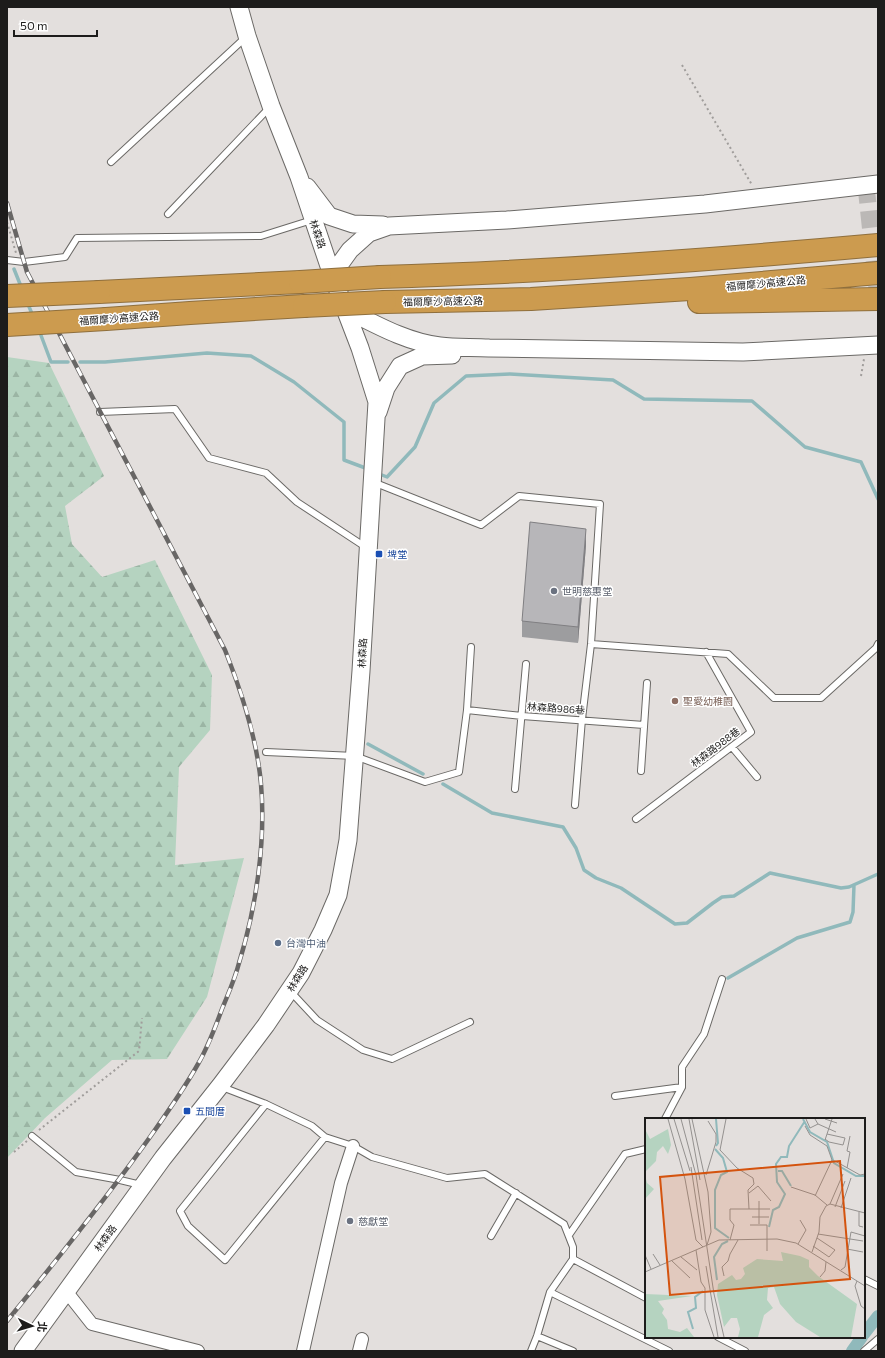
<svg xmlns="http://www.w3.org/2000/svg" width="885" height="1358" viewBox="0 0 885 1358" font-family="Commissioner,'Noto Sans TC',sans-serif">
<defs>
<pattern id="forest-firs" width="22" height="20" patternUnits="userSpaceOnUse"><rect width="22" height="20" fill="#b5d3c0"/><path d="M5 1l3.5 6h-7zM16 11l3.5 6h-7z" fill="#9bb5a4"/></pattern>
</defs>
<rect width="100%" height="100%" fill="#e3dfdd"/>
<path fill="url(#forest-firs)" d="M 7,357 L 49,363 L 104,476 L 65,506 L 72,544 L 102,577 L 155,560 L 212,675 L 210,730 L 179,767 L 175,865 L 244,858 L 207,997 L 167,1059 L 112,1060 L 45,1118 L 7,1158 Z"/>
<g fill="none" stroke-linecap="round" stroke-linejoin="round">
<path stroke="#90b9bb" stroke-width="3.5" d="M 14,269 L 22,289
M 27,302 L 33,316
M 39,330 L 51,362 L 68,362
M 80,362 L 105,362 L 207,353 L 251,356 L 294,382 L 344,422 L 344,460 L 368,469
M 377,473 L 387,477 L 415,447 L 434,403 L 466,376 L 510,374 L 613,380 L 644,399 L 752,401 L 805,447 L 861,462 L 878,499
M 368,744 L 423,774
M 443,784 L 492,813 L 563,827 L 576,848 L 584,870 L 596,878 L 621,888 L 675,924 L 687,923 L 713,903 L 722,897 L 734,896 L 770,873 L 841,888 L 849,887 L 878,874
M 728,978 L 797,938 L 850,922 L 853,912 L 854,885"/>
<path stroke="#90b9bb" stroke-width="12" d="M 864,1334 L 878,1316
M 852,1351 L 862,1337"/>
<path stroke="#bbb8b6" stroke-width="17" stroke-dasharray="17 8" stroke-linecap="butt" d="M 866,186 L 878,299"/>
<defs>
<path id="lane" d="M 111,162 L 246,37
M 168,214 L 270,107
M 7,260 L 24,262 L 65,257 L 77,238 L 261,236 L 312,220
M 100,412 L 175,409 L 209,458 L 266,473 L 297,502 L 367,548
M 373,482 L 481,525 L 519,496 L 600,504 L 591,644 L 582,719 L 575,805
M 591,644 L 728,654 L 774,698 L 821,698 L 876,648 L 878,644
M 467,710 L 522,716 L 644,725
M 732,747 L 757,777
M 266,752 L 355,756 L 425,782 L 459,772 L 467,710 L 471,647
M 641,771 L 647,683
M 515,789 L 526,664
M 636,819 L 751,732 L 706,652
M 290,991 L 317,1020 L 363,1050 L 392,1059 L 470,1022
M 222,1087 L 266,1104 L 312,1126 L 325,1137 L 353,1146 L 372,1157 L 447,1178 L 485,1174 L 564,1224 L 573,1247 L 573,1259 L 550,1292 L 537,1336 L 531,1351
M 615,1096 L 682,1087
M 266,1104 L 180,1211 L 188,1226 L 225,1260 L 325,1137
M 665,1119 L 682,1087 L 682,1067 L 704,1034 L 722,979
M 32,1136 L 76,1172 L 120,1180 L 141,1185
M 569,1235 L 625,1154 L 646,1149
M 491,1236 L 516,1193
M 573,1259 L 646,1298
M 864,1279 L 878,1286
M 550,1292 L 669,1351
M 537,1336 L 573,1351
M 718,1337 L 745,1351
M 864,1351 L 878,1339"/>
<path id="street" d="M 66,1291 L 92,1324 L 198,1351
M 303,1351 L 341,1183 L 353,1146
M 359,1351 L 362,1339"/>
<path id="secondary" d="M 307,187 L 329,216 L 353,224 L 383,225
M 332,275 L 350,250 L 369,233 L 389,226 L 507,220 L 705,204 L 878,184
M 345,309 C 375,324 406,342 440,346 C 455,348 473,347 489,348 L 743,352 L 878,345
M 378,412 L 386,388 L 400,366 L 422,356 L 452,355
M 23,1351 L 163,1158 L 220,1086 L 266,1025 L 301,973 L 323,930 L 338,895 L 348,840 L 361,671 L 377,402 L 360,348 L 332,275 L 299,177 L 271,106 L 247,36 L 239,7"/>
<path id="highway" d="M 380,277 C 547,272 712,260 878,245
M 99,292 L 300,282
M 385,302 L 531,299 L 690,289 L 878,273
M 699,302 L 878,299
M 106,319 L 190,313 L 304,306"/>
</defs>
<use href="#lane" stroke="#6b6966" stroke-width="8"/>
<use href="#street" stroke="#6b6966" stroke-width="14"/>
<use href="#secondary" stroke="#6b6966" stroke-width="19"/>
<use href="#highway" stroke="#8f6f3d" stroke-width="24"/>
<path stroke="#a09d9b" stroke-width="2" stroke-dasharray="2 3" stroke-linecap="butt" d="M 682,65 L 752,185
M 7,222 L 16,253
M 861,376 L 864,359
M 39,1130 L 139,1051 L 142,1018
M 14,1152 L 27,1141"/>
<use href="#lane" stroke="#fff" stroke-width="6"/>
<use href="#street" stroke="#fff" stroke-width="12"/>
<use href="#secondary" stroke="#fff" stroke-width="17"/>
<use href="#highway" stroke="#cc9b4f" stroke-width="22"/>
<defs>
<path id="rail" d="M 7,203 L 27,272 L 225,650 C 242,693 257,738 261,784 C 266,842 256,908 239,963 C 235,979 228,994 222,1009 C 215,1028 208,1047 198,1064 C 184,1089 167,1113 150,1137 C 105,1200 56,1261 7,1321"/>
</defs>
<use href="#rail" stroke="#686665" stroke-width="4.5"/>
<use href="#rail" stroke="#fff" stroke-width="3" stroke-dasharray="9" stroke-linecap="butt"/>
<defs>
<path id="highway-bridge" d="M 300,282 L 380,277
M 7,296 L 99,292
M 304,306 L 385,302
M 7,325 L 106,319"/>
</defs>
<use href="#highway-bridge" stroke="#8f6f3d" stroke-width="24" stroke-linecap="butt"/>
<use href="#highway-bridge" stroke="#cc9b4f" stroke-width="22"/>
</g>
<path fill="#9d9d9f" d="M 586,545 L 578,643 L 522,637 L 522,621 Z"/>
<path fill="#807f82" d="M 586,529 L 586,545 L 578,643 L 578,627 Z"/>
<path fill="#b7b6b9" stroke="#807f82" d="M 530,522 L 586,529 L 578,627 L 522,621 Z"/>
<g fill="#1a4fb4" stroke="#fff" stroke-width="1.5">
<rect x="375" y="550" width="8" height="8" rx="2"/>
<rect x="183" y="1107" width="8" height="8" rx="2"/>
</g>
<g fill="#6b7280" stroke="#fff" stroke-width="1.5">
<circle cx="554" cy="591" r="4"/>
<circle cx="350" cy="1221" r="4"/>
</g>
<circle fill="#8d6e63" stroke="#fff" stroke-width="1.5" cx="675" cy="701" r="4"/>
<circle fill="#5c6f8a" stroke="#fff" stroke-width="1.5" cx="278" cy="943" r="4"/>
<g text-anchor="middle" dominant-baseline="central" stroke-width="3" stroke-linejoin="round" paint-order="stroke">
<g font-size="10" fill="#1d1c1b" stroke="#fff">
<text transform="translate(318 234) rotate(71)">林森路</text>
<text transform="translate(766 283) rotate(-5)">福爾摩沙高速公路</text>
<text transform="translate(443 301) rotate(-1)">福爾摩沙高速公路</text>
<text transform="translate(119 318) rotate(-4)">福爾摩沙高速公路</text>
<text transform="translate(362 653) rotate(-87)">林森路</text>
<text transform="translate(556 708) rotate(4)">林森路986巷</text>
<text transform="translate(715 747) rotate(-37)">林森路988巷</text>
<text transform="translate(297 978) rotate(-58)">林森路</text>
<text transform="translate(105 1238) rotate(-54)">林森路</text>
</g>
<g font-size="10" fill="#164399" stroke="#fff" text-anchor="start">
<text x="387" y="554">埤堂</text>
<text x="195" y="1111">五間厝</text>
</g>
<g font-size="10" fill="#5b616d" stroke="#fff" text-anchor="start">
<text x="562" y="591">世明慈惠堂</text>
<text x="358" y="1221">慈獻堂</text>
</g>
<g font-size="10" fill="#785e54" stroke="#fff" text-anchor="start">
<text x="683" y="701">聖愛幼稚園</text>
</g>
<g font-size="10" fill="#4e5e75" stroke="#fff" text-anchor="start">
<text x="286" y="943">台灣中油</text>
</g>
</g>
<g transform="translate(645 1118)">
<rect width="220" height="220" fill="#e3dfdd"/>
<path d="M 0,11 L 5,21 L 23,11 L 26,27 L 23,36 L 18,28 L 12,34 L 11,43 L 0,54 ZM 0,57 L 2,65 L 9,71 L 0,81 ZM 136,134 L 155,138 L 164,142 L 164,149 L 173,158 L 212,186 L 206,219 L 175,219 L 151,204 L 135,186 L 129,169 L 123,170 L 122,182 L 128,190 L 119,197 L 113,219 L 93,219 L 95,211 L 92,200 L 86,200 L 79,209 L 72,177 L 73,166 L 87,157 L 91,162 L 96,161 L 100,156 L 98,150 L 112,141 L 138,143 ZM 0,176 L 47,178 L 13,183 L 19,191 L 17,195 L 22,202 L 23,211 L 35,214 L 42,210 L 49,219 L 0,219 Z" fill="#b5d3c0"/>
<path fill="none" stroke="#90b9bb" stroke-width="2" d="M 71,1 L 73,25 L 71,28M 158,1 L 165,14 L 182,24 L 189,45 L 211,58 L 220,58M 70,31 L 78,40 L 82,54 L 76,57 L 70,72 L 70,110 L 84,120M 133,53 L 137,53 L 146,68M 124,109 L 128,92 L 134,89 L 140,76 L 132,64 L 131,46 L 136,39 L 142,39 L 144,28 L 160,3M 72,162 L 69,139 L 77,126 L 83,123M 48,211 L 43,194 L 51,190 L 50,179 L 58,173"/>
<path fill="none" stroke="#94918f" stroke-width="1" d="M 23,1 L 40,61 L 51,122 L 58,129M 29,1 L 45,53M 36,1 L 51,57 L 69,176 L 79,219M 44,1 L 55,62M 47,1 L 63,74 L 66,114 L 62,127M 81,1 L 75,32 L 92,50 L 108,60 L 109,66 L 103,72 L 104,91M 161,1 L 165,10 L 173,6M 170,1 L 173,6 L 191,14M 180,1 L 192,5M 160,8 L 165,17 L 182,28 L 187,42 L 170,78M 180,21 L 184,24 L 198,27 L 200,20 L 182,16M 180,22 L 187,1M 186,43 L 190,43 L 215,57 L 220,56M 46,49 L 57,122M 202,50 L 205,34 L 202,33 L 205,18M 61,57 L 71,24 L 71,16 L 63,3M 146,69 L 170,77 L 182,87M 104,75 L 113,68 L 126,83M 114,83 L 114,106M 185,86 L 198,56M 190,89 L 200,63M 196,90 L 206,60M 214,94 L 214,108 L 218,109M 107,99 L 124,99M 105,107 L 122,107 L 122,133M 173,116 L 218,123M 85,122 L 89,107 L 85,102 L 85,91 L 125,91M 153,126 L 161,112 L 155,102M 168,128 L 184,139 L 190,132 L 172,120M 202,131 L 218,134M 51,132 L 56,164 L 60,170 L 60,192 L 69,219M 167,134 L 174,114 L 175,99 L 181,88 L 185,86 L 220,95M 8,136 L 15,147M 0,137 L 6,151M 36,139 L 52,152M 27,143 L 45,160M 61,148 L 73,219M 196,152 L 200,149 L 206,114 L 220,118M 0,154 L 74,122 L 132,121 L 151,125 L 220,168M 79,158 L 77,149 L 83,143 L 85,136 L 93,122M 175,159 L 180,153 L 181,144M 212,163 L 210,168 L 216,188 L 220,191"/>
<path fill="#d4530e" fill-opacity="0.15" stroke="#d4530e" stroke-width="2" d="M 195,43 L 205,161 L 25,177 L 15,59 Z"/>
<rect width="220" height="220" fill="none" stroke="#1d1c1b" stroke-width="2"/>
</g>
<rect width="885" height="1358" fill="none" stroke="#1d1c1b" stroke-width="16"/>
<g transform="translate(32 1326) rotate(95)" stroke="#ffffff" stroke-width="3" paint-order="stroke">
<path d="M0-3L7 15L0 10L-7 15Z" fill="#1d1c1b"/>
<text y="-6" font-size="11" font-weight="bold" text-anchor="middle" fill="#1d1c1b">北</text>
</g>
<path d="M14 30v6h83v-6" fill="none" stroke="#1d1c1b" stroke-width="2"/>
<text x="20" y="30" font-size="12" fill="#1d1c1b" stroke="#ffffff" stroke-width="3" paint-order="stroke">50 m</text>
</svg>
